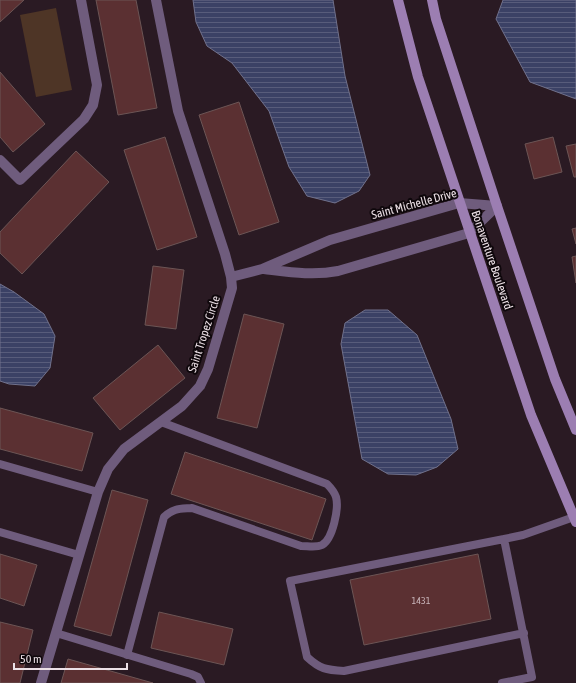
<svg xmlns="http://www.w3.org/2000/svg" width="576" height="683" viewBox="0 0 576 683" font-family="'Asap Condensed',sans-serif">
<defs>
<pattern id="water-rules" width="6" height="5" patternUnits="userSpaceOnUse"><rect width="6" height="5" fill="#3b4165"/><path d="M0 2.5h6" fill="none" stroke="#585c7b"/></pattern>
</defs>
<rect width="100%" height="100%" fill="#2a1a23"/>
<path fill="#4e3526" d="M 56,8 L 72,90 L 36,97 L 20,15 Z"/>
<path fill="url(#water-rules)" stroke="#70718c" d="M 193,0 L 333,0 L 345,76 L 370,175 L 359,191 L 335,203 L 307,196 L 289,167 L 269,111 L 232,63 L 207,46 L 196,22 Z
M 503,0 L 576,0 L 576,99 L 530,82 L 496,19 Z
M 0,284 L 14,292 L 44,314 L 55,336 L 50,368 L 35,386 L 9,384 L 0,381 Z
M 365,310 L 388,310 L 417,335 L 451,419 L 458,449 L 437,467 L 416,475 L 388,474 L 362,459 L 341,344 L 345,323 Z"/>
<path fill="#5b3032" stroke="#6c5555" d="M 0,0 L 24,0 L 0,22 Z
M 96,0 L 136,0 L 157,108 L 118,115 Z
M 0,72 L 45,124 L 13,152 L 0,137 Z
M 239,102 L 279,222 L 239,235 L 199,115 Z
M 165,137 L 197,237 L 157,250 L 124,150 Z
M 553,137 L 562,172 L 534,179 L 525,144 Z
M 576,144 L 576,177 L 574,177 L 566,146 Z
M 76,151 L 109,182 L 22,274 L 0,253 L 0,232 Z
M 576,228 L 576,244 L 572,229 Z
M 576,256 L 576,283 L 572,257 Z
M 153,266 L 184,270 L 176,329 L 145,325 Z
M 244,314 L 284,324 L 257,428 L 217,418 Z
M 158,345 L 185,378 L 120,430 L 93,398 Z
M 0,408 L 93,433 L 82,471 L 0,449 Z
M 185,452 L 326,499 L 312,540 L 171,494 Z
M 112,490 L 148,500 L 111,636 L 74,626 Z
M 0,554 L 37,565 L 24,606 L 0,598 Z
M 478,554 L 491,619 L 364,645 L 350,580 Z
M 159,612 L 233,629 L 224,665 L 151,648 Z
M 0,622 L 33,630 L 20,683 L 0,683 Z
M 68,659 L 153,683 L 61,683 Z"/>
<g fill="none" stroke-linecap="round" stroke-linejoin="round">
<path stroke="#6f5c7d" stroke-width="8" d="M 0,464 L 98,492
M 0,532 L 79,555
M 56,633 L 191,674 L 198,677 L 201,683
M 524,633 L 344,671 C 326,670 320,669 307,657 L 290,581 L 504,539 L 523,535 L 574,517
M 127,655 L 164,517 C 174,508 179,509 192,508 L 301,546 C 308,546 316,548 322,545 C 333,539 339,508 336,497 C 334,491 331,488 327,484 L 161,422
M 502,683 L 532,677 L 504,539"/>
<path stroke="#6f5c7d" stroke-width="10" d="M 0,160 L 20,180 L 84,119 L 93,105 L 97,85 L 81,0
M 264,269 C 289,272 313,276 338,271 L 469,233 L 497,206
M 231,277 L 262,269 L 330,240 L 459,203 L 497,206
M 41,683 L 98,492 L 108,469 L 124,449 L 182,406 L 200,386 L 208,369 L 232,288 L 231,277 L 225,254 L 178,111 L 156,0"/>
<path stroke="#9c7eb2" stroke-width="10" d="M 398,0 L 418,77 L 531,415 L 576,522
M 432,0 L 436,19 L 497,206 L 555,379 L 576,430"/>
</g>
<g text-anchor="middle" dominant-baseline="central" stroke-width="4" stroke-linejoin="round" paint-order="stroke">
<g font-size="10" fill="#c8b4b9">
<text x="421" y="600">1431</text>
</g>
<g font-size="12" fill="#ece0e6" stroke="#0e070b">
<text transform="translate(414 204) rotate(-15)">Saint Michelle Drive</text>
<text transform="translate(492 260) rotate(71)">Bonaventure Boulevard</text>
<text transform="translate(204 334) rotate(-72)">Saint Tropez Circle</text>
</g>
</g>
<path d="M14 663v6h113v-6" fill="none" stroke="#ece0e6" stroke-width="2"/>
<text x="20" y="663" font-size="12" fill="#ece0e6" stroke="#0e070b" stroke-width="3" paint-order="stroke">50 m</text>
</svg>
